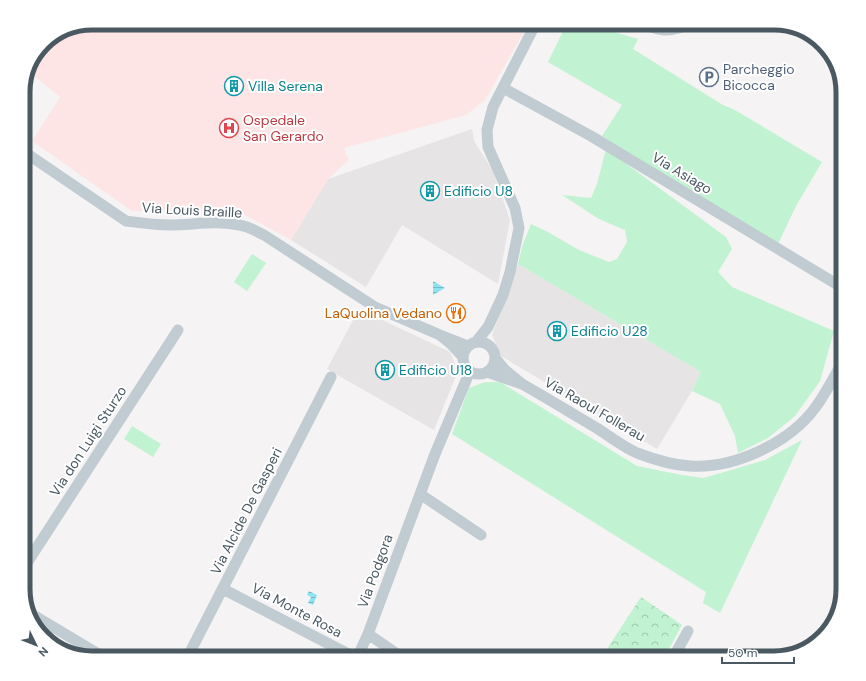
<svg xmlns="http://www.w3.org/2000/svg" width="866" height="681" viewBox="0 0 866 681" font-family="'DM Sans',sans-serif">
<defs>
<pattern id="forest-crowns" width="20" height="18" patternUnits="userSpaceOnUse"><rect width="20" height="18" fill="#c1f2d1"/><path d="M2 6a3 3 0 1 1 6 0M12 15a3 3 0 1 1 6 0" fill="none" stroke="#9fc7ad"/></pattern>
<pattern id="water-rules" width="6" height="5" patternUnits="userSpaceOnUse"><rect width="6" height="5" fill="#8de3f1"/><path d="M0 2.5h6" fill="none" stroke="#75bbc7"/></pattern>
</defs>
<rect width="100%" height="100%" fill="#f5f3f3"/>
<path fill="#e6e4e5" d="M 472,129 L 474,141 L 493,171 L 510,220 L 498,284 L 402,225 L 366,287 L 291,240 L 328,179 Z
M 518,264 L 701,372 L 692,391 L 657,449 L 501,356 L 492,335 Z
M 359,309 L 450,352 L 458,371 L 434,430 L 327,369 Z"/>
<path fill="#fde5e5" d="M 92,23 L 529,23 L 485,100 L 466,115 L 344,148 L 349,160 L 328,179 L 291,240 L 243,214 L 132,211 L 32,141 L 60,97 L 31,73 L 31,61 L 46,40 Z"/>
<path fill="#c1f2d1" d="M 567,23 L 582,23 L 638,39 L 633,49 L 723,105 L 735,110 L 822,162 L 796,206 L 776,248 L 602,136 L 622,105 L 548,62 Z
M 606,149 L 726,237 L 732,249 L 718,272 L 732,287 L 834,331 L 820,381 L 795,416 L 768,438 L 738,453 L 735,436 L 720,404 L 692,391 L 701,372 L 518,264 L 523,244 L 531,224 L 548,232 L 579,250 L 609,262 L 617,259 L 627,242 L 625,230 L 599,219 L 562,195 L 591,198 L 597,184 Z
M 252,254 L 266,263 L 247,291 L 234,282 Z
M 485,382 L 500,382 L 637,466 L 682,475 L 703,478 L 721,473 L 765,460 L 802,440 L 720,613 L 703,603 L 706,592 L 452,434 L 469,388 Z
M 132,426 L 161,444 L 153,457 L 124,439 Z"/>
<path fill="url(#forest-crowns)" d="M 641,597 L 682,625 L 664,658 L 601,658 Z"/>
<path fill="url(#water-rules)" d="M 433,281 L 445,288 L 433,295 Z
M 309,591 L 317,595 L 313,605 L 308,603 L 311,597 L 307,595 Z"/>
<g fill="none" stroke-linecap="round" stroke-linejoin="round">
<path stroke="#c0cbd2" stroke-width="11" d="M 641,23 C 656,28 663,33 678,28 C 683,27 687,26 690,23
M 503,88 L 591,136 L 843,288
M 23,151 L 126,221 C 141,223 155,225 170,225 C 195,225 222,219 247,227 C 253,229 259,233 264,235 L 375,307 L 440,335
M 476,342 L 488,327 L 503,295 L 510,272 L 519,228 L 515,208 L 488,147 L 487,130 L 493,107 L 536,23
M463 358a16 16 0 1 1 32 0a16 16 0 1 1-32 0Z
M 463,357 L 451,344 L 440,335 L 468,346
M 487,372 L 522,384 L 505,370 L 495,358
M 522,384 C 547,398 571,413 595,427 C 608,435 623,447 637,453 C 653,459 672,465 690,466 C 734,469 789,443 815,408 C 826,393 834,377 843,361
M 420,494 L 481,535
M 23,569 L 178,330
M 223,589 L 356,658
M 28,612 L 105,658
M 368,634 L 403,658
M 187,658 L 331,377
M 357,658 L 368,634 L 435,454 L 470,371
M 673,658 L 688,631"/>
</g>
<defs>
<symbol id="parking-ring" viewBox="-11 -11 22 22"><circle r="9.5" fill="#fff" stroke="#5c6f8a" stroke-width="1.5"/><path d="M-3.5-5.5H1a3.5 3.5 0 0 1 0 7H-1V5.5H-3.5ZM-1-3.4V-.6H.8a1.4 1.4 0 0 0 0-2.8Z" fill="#5c6f8a"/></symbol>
<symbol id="building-ring" viewBox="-11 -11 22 22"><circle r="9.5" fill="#fff" stroke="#0f9aa8" stroke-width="1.5"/><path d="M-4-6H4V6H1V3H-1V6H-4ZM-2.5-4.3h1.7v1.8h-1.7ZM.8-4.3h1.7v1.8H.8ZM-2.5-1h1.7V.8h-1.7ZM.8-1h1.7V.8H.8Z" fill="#0f9aa8"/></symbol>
<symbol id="hospital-ring" viewBox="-11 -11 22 22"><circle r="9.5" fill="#fff" stroke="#e0444e" stroke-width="1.5"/><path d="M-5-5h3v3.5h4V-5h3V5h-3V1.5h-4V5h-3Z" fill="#e0444e"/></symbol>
<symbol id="restaurant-ring" viewBox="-11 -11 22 22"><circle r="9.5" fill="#fff" stroke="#e8710a" stroke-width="1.5"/><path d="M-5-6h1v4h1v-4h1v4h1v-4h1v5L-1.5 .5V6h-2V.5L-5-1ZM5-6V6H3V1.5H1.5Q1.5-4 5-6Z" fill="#e8710a"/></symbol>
</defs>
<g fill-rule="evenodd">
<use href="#parking-ring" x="698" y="66" width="22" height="22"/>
<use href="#building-ring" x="223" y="75" width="22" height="22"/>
<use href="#hospital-ring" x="218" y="117" width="22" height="22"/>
<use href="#building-ring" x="419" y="180" width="22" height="22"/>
<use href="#restaurant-ring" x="445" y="302" width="22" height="22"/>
<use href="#building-ring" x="546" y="320" width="22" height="22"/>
<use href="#building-ring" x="374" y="359" width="22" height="22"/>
</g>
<g text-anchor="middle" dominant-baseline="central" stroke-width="4" stroke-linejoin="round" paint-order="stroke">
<g font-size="14" fill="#4e5e75" stroke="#fff" text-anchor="start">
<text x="723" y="69">Parcheggio<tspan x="723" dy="16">Bicocca</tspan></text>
</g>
<g font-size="14" fill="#0d838f" stroke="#fff" text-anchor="start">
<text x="248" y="86">Villa Serena</text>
<text x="444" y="191">Edificio U8</text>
<text x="571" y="331">Edificio U28</text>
<text x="399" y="370">Edificio U18</text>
</g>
<g font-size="14" fill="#be3a42" stroke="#fff" text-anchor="start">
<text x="243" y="120">Ospedale<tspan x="243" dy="16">San Gerardo</tspan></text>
</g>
<g font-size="14" fill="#495861" stroke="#fff">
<text transform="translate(682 173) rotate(31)">Via Asiago</text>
<text transform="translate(192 210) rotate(3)">Via Louis Braille</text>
<text transform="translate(595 409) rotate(30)">Via Raoul Follerau</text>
<text transform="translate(88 441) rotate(-57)">Via don Luigi Sturzo</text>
<text transform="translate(246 511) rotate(-63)">Via Alcide De Gasperi</text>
<text transform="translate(375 571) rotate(-70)">Via Podgora</text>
<text transform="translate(297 610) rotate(28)">Via Monte Rosa</text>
</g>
<g font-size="14" fill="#c56008" stroke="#fff" text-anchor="end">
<text x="442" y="313">LaQuolina Vedano</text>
</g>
</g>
<path d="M0 0H866V681H0ZM92 30H774A62 62 0 0 1 836 92V589A62 62 0 0 1 774 651H92A62 62 0 0 1 30 589V92A62 62 0 0 1 92 30Z" fill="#fff" fill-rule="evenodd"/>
<path fill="none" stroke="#495861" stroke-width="5" d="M92 30H774A62 62 0 0 1 836 92V589A62 62 0 0 1 774 651H92A62 62 0 0 1 30 589V92A62 62 0 0 1 92 30Z"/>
<g transform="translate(36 645) rotate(133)" stroke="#ffffff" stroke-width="3" paint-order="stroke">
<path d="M0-3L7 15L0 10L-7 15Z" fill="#495861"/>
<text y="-6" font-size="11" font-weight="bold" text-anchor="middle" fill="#495861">N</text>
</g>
<path d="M722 657v6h72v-6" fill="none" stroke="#495861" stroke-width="2"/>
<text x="728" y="657" font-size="12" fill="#495861" stroke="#ffffff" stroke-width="3" paint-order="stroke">50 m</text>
</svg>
